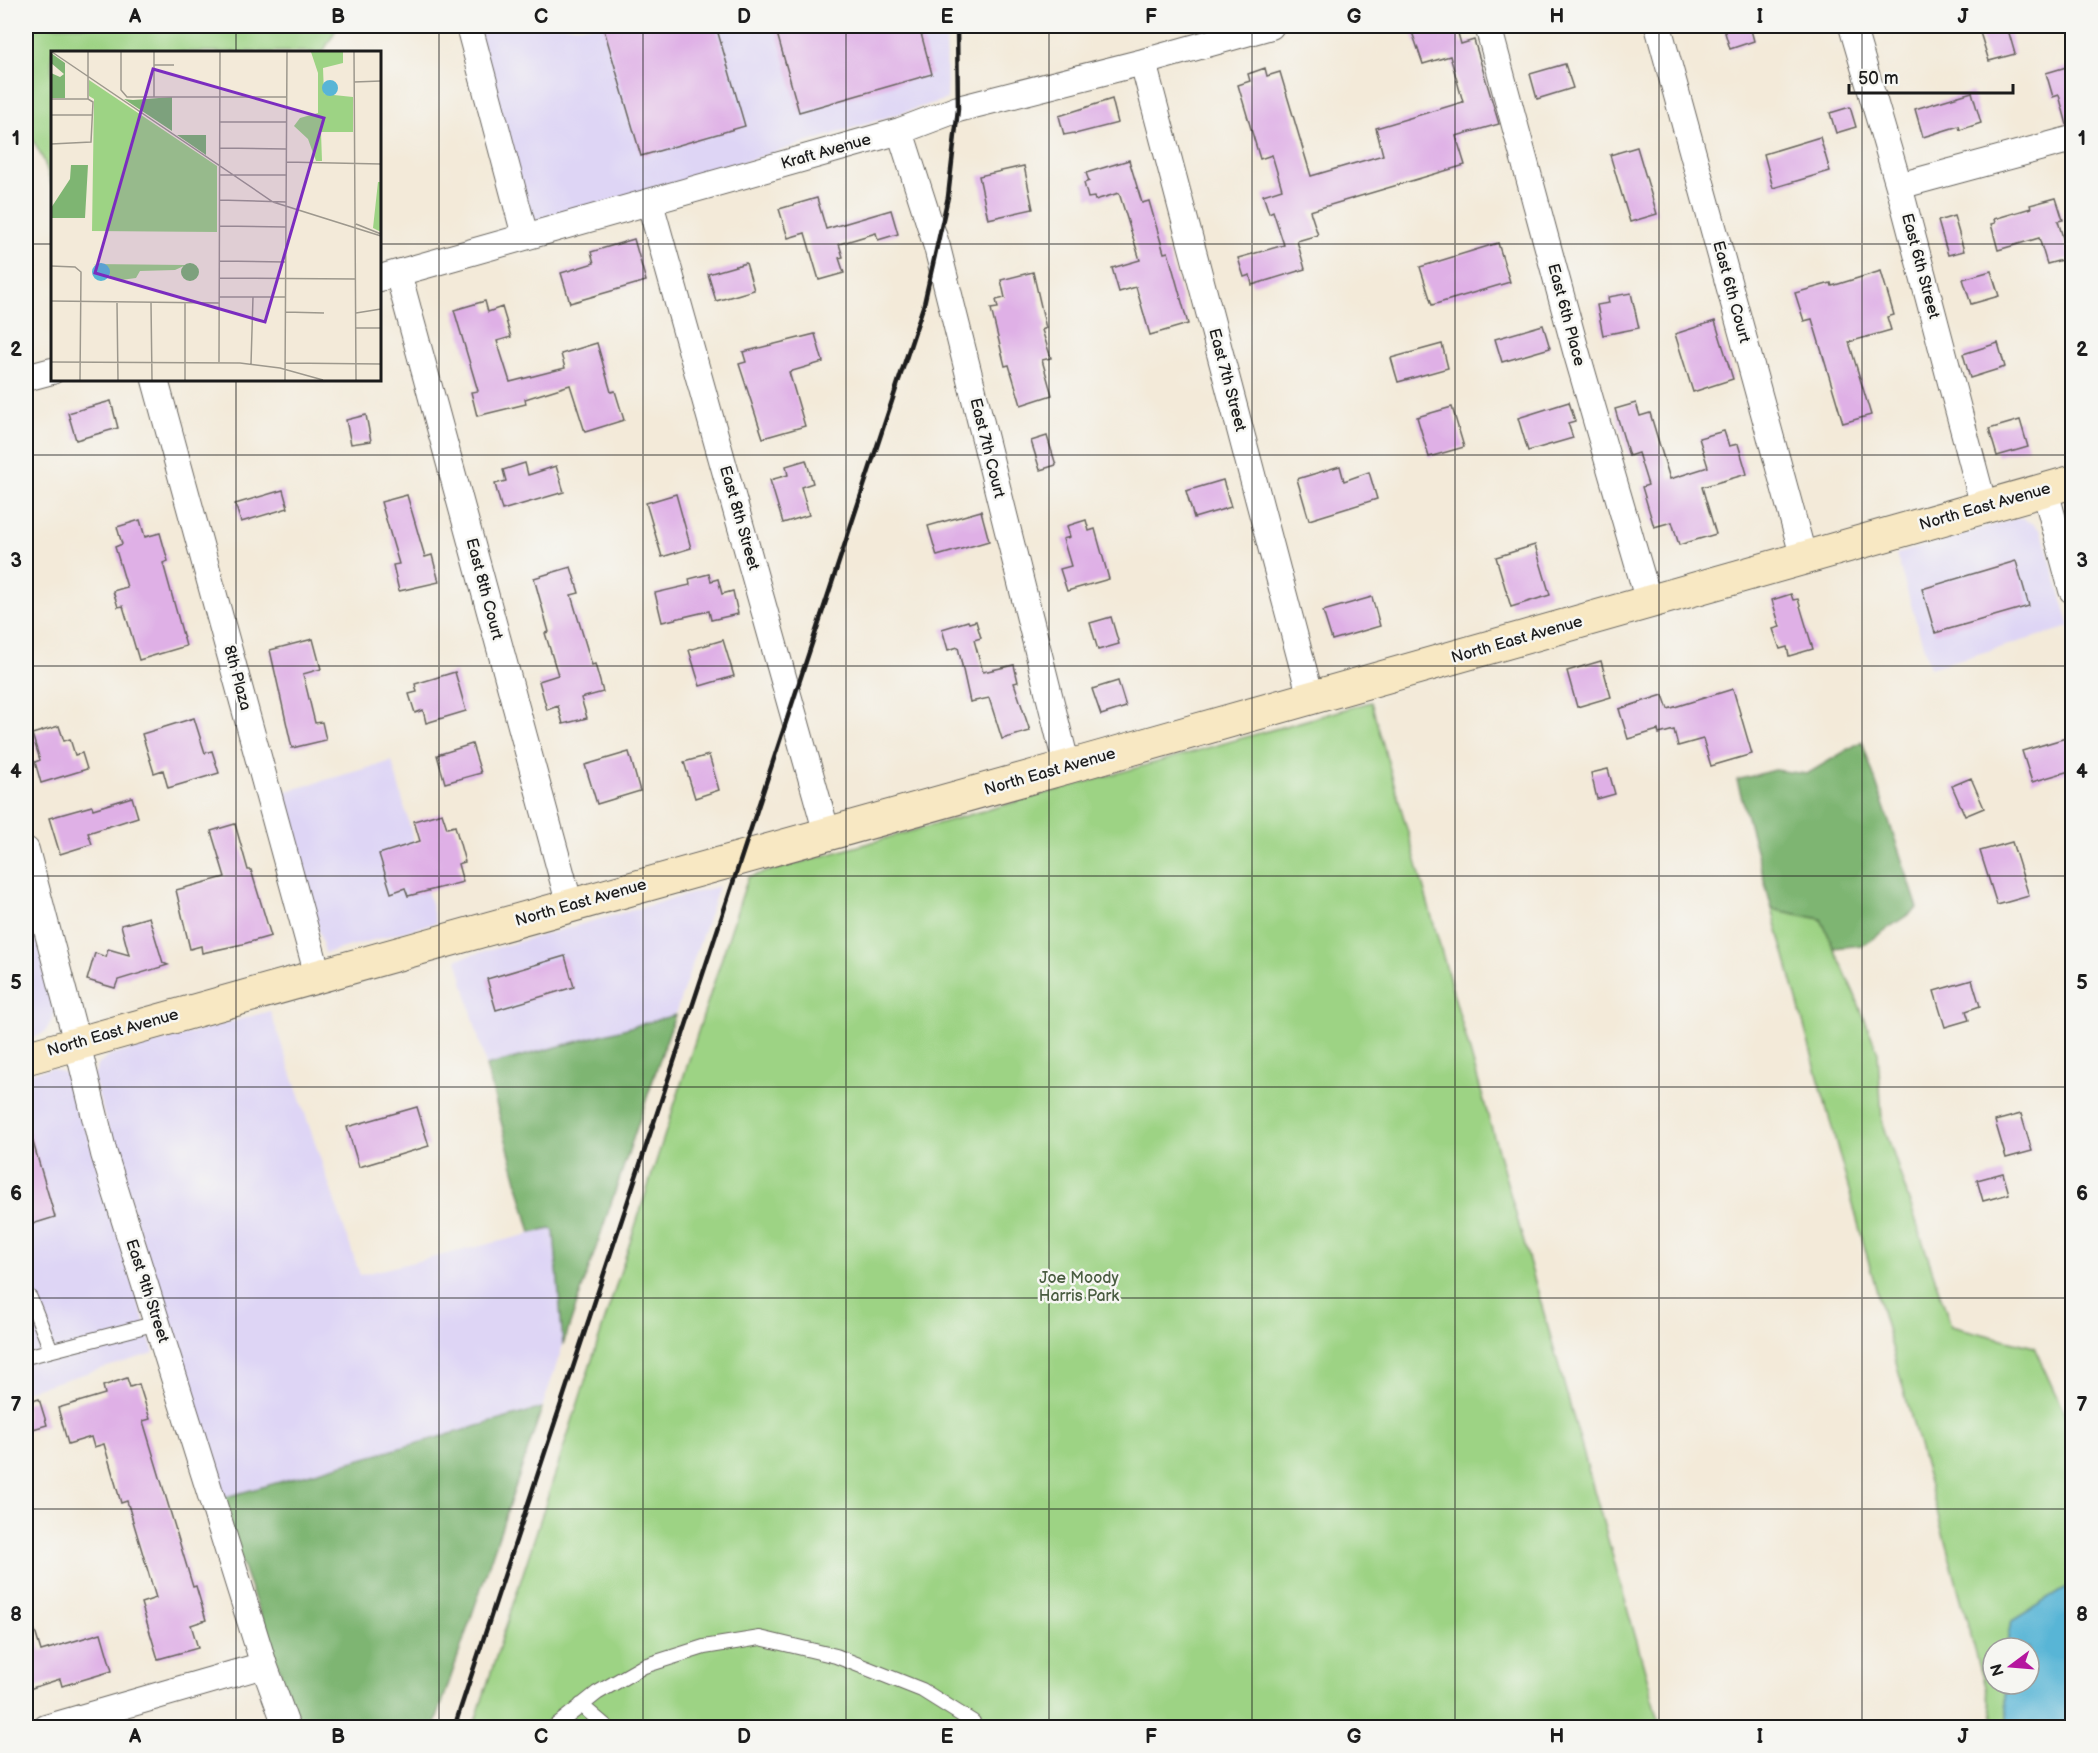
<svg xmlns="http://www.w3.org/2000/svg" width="2098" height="1753" viewBox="0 0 2098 1753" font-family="'Balsamiq Sans',sans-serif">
<rect width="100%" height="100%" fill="#f6f6f2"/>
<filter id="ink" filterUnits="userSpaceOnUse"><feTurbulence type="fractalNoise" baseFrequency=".0167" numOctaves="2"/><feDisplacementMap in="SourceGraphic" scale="12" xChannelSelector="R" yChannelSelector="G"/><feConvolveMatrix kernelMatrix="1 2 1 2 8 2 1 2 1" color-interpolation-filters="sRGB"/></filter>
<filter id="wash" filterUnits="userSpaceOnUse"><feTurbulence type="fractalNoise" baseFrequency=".008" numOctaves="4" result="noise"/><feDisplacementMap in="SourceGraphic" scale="24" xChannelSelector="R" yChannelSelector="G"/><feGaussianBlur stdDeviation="1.35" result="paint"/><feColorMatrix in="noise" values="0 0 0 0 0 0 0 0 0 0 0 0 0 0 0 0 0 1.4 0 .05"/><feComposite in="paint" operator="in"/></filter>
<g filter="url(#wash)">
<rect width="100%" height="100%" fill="#f3ead9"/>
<path fill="#ded5f5" d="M 477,26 L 946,26 L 947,99 L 647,192 L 527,224 Z
M 2017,518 L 2023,519 L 2033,524 L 2040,530 L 2044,539 L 2070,627 L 1930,668 L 1896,554 Z
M 392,761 L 436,923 L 325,953 L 280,793 Z
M 26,882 L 56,1003 L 53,1018 L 46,1031 L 40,1035 L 26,1042 Z
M 719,886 L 675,1015 L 486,1066 L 457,959 Z
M 270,1011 L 360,1275 L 551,1229 L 554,1231 L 563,1345 L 542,1408 L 219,1499 L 93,1078 L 98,1065 L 109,1056 Z
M 51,1068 L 65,1073 L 73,1084 L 154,1353 L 26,1391 L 26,1074 Z"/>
<path fill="#9dd384" stroke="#5c7850" stroke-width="1.5" d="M 26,26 L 338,26 L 323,52 L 52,52 L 52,185 L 44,161 L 26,127 Z
M 1371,702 L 1661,1727 L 473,1728 L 748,877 Z
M 1772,909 L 1821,919 L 1855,995 L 1878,1053 L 1882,1120 L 1951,1326 L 2034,1347 L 2072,1430 L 2072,1584 L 2012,1621 L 2007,1648 L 1993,1648 L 1993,1684 L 2005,1684 L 2008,1727 L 1996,1727 Z"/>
<path fill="#7eb572" stroke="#4d6847" stroke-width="1.5" d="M 1862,741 L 1918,908 L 1863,945 L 1834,948 L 1821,919 L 1772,909 L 1737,780 L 1774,770 L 1807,774 Z
M 675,1015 L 563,1345 L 554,1231 L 551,1229 L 531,1233 L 486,1066 Z
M 542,1408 L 434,1727 L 300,1727 L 219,1499 Z"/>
<path fill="#58b5d6" stroke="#3a6879" stroke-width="1.5" d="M 2072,1584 L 2072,1727 L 2008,1727 L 2005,1684 L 2029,1684 L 2029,1648 L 2007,1648 L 2012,1621 Z"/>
<g id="blocks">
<path fill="#dfb0e6" d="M 603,26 L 716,26 L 745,126 L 641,156 Z
M 775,26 L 919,26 L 932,74 L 799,112 Z
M 1410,26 L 1456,26 L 1461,44 L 1474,40 L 1499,124 L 1456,136 L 1465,165 L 1310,211 L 1318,235 L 1297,241 L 1305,269 L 1252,285 L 1250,275 L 1244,277 L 1238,258 L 1284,245 L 1273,211 L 1269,213 L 1263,195 L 1282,189 L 1272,155 L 1260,159 L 1238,85 L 1250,81 L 1248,74 L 1265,68 L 1267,76 L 1280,72 L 1311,176 L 1383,155 L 1376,128 L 1463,102 L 1450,56 L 1423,64 Z
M 1723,26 L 1750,26 L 1754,41 L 1730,49 Z
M 1978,26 L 2007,26 L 2015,54 L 1989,61 Z
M 1565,64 L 1573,88 L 1537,99 L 1530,74 Z
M 2073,65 L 2073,124 L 2067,125 L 2059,95 L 2053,97 L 2046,73 Z
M 1972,92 L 1981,123 L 1960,130 L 1959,126 L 1923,137 L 1915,109 Z
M 1112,99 L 1118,123 L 1075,134 L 1074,133 L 1064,135 L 1059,116 Z
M 1850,107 L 1856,127 L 1836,133 L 1830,113 Z
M 1820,137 L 1830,171 L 1773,188 L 1764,154 Z
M 1637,147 L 1657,214 L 1630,222 L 1610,155 Z
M 1129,160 L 1142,203 L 1149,201 L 1164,253 L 1168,252 L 1188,324 L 1150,335 L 1136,287 L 1119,292 L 1112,268 L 1140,260 L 1119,193 L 1095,200 L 1094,197 L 1088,198 L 1084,183 L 1089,181 L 1086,173 Z
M 1024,166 L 1033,209 L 988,219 L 979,176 Z
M 817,198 L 826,229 L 891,210 L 898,234 L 878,240 L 876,233 L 839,244 L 843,257 L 839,258 L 844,273 L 819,280 L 805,233 L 788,238 L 779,209 Z
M 2056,198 L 2063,220 L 2058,221 L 2069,258 L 2047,264 L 2039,238 L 1998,250 L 1991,224 L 1995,223 L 1994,219 L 2031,208 L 2030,205 Z
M 1954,216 L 1964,251 L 1948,255 L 1938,221 Z
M 634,239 L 646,281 L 570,303 L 561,273 L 594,263 L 591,252 Z
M 1498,243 L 1510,282 L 1432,305 L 1420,267 Z
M 746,263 L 754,290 L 716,301 L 708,274 Z
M 1881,271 L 1894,315 L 1887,317 L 1891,330 L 1849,342 L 1871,415 L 1843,423 L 1812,319 L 1804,321 L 1795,293 L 1831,283 L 1832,286 Z
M 1991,271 L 1999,296 L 1971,304 L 1963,279 Z
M 1033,272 L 1046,328 L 1042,330 L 1051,358 L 1042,360 L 1052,395 L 1021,405 L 1009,365 L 1005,366 L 991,309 L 998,308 L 996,300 L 1005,298 L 1001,280 Z
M 1631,293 L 1639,328 L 1603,335 L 1597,305 L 1609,303 L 1608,297 Z
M 485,301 L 488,312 L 502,307 L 511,337 L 497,341 L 510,382 L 565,368 L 561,354 L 597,343 L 611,392 L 615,391 L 624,420 L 585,432 L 570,385 L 525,399 L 526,404 L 477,416 L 471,392 L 478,391 L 454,310 Z
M 1715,321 L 1733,379 L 1693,392 L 1675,334 Z
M 1543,325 L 1550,348 L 1502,362 L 1495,339 Z
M 815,334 L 823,362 L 789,372 L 805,426 L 763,438 L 739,364 L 746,362 L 743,352 Z
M 1998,343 L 2005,367 L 1970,378 L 1963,354 Z
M 1442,344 L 1448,368 L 1398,382 L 1391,358 Z
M 111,401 L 118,428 L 76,440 L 68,413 Z
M 1569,402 L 1575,421 L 1568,423 L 1573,438 L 1528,451 L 1518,418 Z
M 1636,403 L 1640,416 L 1650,413 L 1670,479 L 1708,467 L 1699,438 L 1724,431 L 1729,446 L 1738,444 L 1747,474 L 1702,487 L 1716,534 L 1679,545 L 1672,522 L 1654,527 L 1642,487 L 1648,485 L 1638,453 L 1629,456 L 1615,409 Z
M 1452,407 L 1464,447 L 1429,457 L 1417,417 Z
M 366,415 L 371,441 L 351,444 L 346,420 Z
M 2020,420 L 2028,447 L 1997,456 L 1989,429 Z
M 1047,436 L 1056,465 L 1040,470 L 1031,441 Z
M 806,460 L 813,483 L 801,487 L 809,515 L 783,523 L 770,480 L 788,475 L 786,466 Z
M 525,463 L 528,475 L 556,466 L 564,492 L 502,510 L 495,484 L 506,481 L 503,470 Z
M 1340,466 L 1344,481 L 1369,472 L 1377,499 L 1309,520 L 1297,479 Z
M 1223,480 L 1231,507 L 1194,518 L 1186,491 Z
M 283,490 L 288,508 L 241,522 L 235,504 Z
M 676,494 L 691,548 L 662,557 L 646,503 Z
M 407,495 L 425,557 L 432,555 L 439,582 L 399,591 L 393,565 L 399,564 L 381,502 Z
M 981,511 L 989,541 L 937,556 L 928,526 Z
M 140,520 L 145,537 L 160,533 L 168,561 L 163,563 L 186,646 L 139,660 L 123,606 L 118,607 L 113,591 L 127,587 L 115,547 L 122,544 L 117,527 Z
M 1086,520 L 1089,531 L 1095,529 L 1109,579 L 1067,591 L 1060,569 L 1071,566 L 1063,539 L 1070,537 L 1067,526 Z
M 1535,545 L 1550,595 L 1511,607 L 1496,557 Z
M 2016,561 L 2029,606 L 1935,633 L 1922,589 Z
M 571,567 L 579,593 L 571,595 L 592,665 L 595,664 L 603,692 L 581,698 L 587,718 L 563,724 L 558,706 L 547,710 L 539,681 L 558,675 L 545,633 L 549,632 L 534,578 Z
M 709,574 L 711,581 L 718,579 L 722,594 L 733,591 L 738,614 L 711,620 L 709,611 L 662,622 L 655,593 L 690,585 L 689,579 Z
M 1791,594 L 1793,600 L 1798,599 L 1813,649 L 1789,656 L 1787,647 L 1780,649 L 1773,629 L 1780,627 L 1772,600 Z
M 1372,597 L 1380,626 L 1332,640 L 1323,611 Z
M 1111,617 L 1119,644 L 1098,650 L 1090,623 Z
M 968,621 L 969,623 L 976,621 L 981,638 L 974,640 L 983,672 L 1014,665 L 1018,682 L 1014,683 L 1030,731 L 1002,739 L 989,698 L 970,702 L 958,647 L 948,650 L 942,629 Z
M 313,639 L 321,669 L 303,674 L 315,723 L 322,722 L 326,740 L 292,748 L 270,650 Z
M 723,640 L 734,676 L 700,686 L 689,650 Z
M 1601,661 L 1611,697 L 1577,707 L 1567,671 Z
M 455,672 L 466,711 L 426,723 L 423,710 L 415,713 L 409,694 L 417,692 L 415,684 Z
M 1118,681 L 1126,707 L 1101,715 L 1092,689 Z
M 1733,689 L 1752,754 L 1711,766 L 1703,739 L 1678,746 L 1674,730 L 1659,734 L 1658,730 L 1628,739 L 1619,709 L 1663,695 L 1668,709 Z
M 194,718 L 205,753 L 212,751 L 219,773 L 168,788 L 163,770 L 154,773 L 142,734 Z
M 59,726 L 64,741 L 70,739 L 75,755 L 82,753 L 87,769 L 41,783 L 35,762 L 40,760 L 32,734 Z
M 2066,738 L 2073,761 L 2073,770 L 2032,782 L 2022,751 Z
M 472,744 L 481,773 L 445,783 L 437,755 Z
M 629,752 L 640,791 L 597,804 L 585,765 Z
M 709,755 L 719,790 L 695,798 L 684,762 Z
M 1608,769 L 1615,794 L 1597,799 L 1591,773 Z
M 1971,778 L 1984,808 L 1965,816 L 1952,786 Z
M 132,797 L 138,817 L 88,833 L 92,844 L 60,854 L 49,818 L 92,806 L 93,809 Z
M 442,813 L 447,828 L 455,826 L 465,862 L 458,864 L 463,882 L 408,896 L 405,888 L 391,893 L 379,854 L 420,841 L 414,821 Z
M 235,824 L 248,870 L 251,870 L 271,936 L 243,944 L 202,953 L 201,946 L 190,949 L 176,890 L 225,877 L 211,831 Z
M 2012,842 L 2029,896 L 1997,905 L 1980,851 Z
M 149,917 L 163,963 L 168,965 L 118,980 L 115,988 L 87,980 L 95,953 L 106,957 L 108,949 L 129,955 L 121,925 Z
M 565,956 L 574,987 L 496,1010 L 487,979 Z
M 1972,980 L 1980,1006 L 1966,1011 L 1969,1020 L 1945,1027 L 1934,991 Z
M 417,1107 L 429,1146 L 359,1167 L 347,1127 Z
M 2021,1114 L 2032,1151 L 2006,1158 L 1995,1121 Z
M 30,1132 L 55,1217 L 26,1226 L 26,1133 Z
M 2003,1173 L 2009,1194 L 1983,1201 L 1977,1180 Z
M 127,1378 L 130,1387 L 139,1384 L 150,1419 L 143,1421 L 193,1587 L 196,1586 L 206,1620 L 191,1625 L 198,1648 L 158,1659 L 141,1603 L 156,1598 L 127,1501 L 121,1503 L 104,1444 L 94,1447 L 91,1437 L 68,1444 L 58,1408 L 105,1394 L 103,1386 Z
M 39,1399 L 47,1425 L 26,1431 L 26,1403 Z
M 30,1615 L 41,1651 L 101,1633 L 112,1671 L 62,1686 L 60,1679 L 26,1690 L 26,1616 Z"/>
</g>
</g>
<g filter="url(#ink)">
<use href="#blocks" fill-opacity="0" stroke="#67645e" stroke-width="1.5"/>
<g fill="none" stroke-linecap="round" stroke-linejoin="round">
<defs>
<path id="lane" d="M 26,1294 L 30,1298 L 51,1350
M 26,1357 L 157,1323
M 581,1705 L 608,1728
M 553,1728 L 597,1693 L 644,1666 L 704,1647 L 760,1638 L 836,1656 L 922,1690 L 973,1722 L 974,1728"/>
<path id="street" d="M 469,26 L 525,236
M 1488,26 L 1576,351 L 1649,602
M 1658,26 L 1804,559
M 1852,26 L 1899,186 L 1984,507
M 1143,62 L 1311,698
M 900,131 L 937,247 L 1067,767
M 1899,186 L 2072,139
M 650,203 L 827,834
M 398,273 L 570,906
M 380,278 L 900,131 L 958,109 L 1143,62 L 1271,26
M 26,378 L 52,371
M 155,380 L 318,976
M 2045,490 L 2072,590
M 26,850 L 77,1043 L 104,1154 L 264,1665 L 287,1728
M 46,1728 L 264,1665"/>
<path id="secondary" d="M 26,1058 L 1067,767 L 2072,482"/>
</defs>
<use href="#lane" stroke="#67645e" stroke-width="16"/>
<use href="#street" stroke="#67645e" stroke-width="28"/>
<use href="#secondary" stroke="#67645e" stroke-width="35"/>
<use href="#lane" stroke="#fff" stroke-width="14"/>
<use href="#street" stroke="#fff" stroke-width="26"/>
<use href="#secondary" stroke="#f8e8c3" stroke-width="33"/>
<path stroke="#1c1c1c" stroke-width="4.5" d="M 454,1728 L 924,304 L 948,197 L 958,109 L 957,26"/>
</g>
</g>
<path fill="none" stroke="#1c1c1c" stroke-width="1.5" stroke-opacity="0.55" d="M 236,26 L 236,52M 439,26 L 439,1728M 643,26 L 643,1728M 846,26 L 846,1728M 1049,26 L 1049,1728M 1252,26 L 1252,1728M 1455,26 L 1455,1728M 1659,26 L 1659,1728M 1862,26 L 1862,1728M 26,244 L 52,244M 380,244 L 2072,244M 236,380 L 236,1728M 26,455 L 2072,455M 26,666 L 2072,666M 26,876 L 2072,876M 26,1087 L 2072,1087M 26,1298 L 2072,1298M 26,1509 L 2072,1509"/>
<g text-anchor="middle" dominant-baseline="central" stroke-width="5" stroke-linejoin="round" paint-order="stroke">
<g font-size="16" fill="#1c1c1c" stroke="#f6f6f2">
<text transform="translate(826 152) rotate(-16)">Kraft Avenue</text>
<text transform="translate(1920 266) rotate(75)">East 6th Street</text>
<text transform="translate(1731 292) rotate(75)">East 6th Court</text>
<text transform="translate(1566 315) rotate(75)">East 6th Place</text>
<text transform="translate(1227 380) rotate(75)">East 7th Street</text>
<text transform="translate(987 448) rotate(76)">East 7th Court</text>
<text transform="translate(1985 507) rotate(-16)">North East Avenue</text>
<text transform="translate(739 518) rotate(74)">East 8th Street</text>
<text transform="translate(484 589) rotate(75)">East 8th Court</text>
<text transform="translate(1517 640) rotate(-16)">North East Avenue</text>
<text transform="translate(237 678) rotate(75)">8th Plaza</text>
<text transform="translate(1050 772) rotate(-16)">North East Avenue</text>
<text transform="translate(581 903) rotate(-16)">North East Avenue</text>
<text transform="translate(113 1033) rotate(-16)">North East Avenue</text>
<text transform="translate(147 1291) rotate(72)">East 9th Street</text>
</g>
<g font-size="16" fill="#495c40" stroke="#f6f6f2">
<text x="1079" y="1278">Joe Moody<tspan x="1079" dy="18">Harris Park</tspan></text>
</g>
</g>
<g transform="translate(51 51)">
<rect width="330" height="330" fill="#f3ead9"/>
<path d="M 260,1 L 292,1 L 292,12 L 272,17 L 273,43 L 302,46 L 302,81 L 270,81 L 271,110 L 265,110 L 257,88 L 243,75 L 249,67 L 267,62 L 267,22 ZM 38,29 L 166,115 L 166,181 L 41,180 L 43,48 L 38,45 ZM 327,131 L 330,131 L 330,181 L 322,177 ZM 42,213 L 135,214 L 124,219 L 89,220 L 85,227 L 70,229 L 60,227 L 54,215 Z" fill="#9dd384"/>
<path d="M 0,2 L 14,12 L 14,47 L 0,47 L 0,22 L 9,26 L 13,23 L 0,12 ZM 121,46 L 121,80 L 73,48 L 82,49 ZM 126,84 L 155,84 L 155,104 ZM 20,114 L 37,114 L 34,167 L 0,167 L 0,157 L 19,128 ZM130 221a9 9 0 1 1 18 0a9 9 0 1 1-18 0Z" fill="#7eb572"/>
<path d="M271 37a8 8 0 1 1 16 0a8 8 0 1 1-16 0ZM41 221a9 9 0 1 1 18 0a9 9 0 1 1-18 0Z" fill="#58b5d6"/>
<path fill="none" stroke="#9d988d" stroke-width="1.5" d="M 1,1 L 222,151 L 330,185M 70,1 L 70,39 L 76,46 L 235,46M 303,1 L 305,329M 103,14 L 123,14M 303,31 L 330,30M 103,46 L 103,1M 0,48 L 37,48M 0,64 L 41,64M 169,71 L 235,71M 0,93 L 40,91 L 42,51 L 37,48 L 37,1M 169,97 L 235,98M 235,111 L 330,113M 168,124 L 235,124M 168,149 L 235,151M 305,173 L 330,183M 168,175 L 235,176M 168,210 L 235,211M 0,215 L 24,216 L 30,221 L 29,329M 168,227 L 305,228M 168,246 L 235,246M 0,250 L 168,252M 66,252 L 67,329M 100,252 L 101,329M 134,252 L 134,329M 234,261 L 273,262M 305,262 L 330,258M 305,277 L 330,277M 0,311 L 189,312 L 229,317 L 272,329M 168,311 L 169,1M 234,312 L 330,313M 200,313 L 202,246M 234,329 L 236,1"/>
<path fill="#7b2cbf" fill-opacity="0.15" stroke="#7b2cbf" stroke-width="3" d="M 102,18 L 273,67 L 214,271 L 44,222 Z"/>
<rect width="330" height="330" fill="none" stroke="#1c1c1c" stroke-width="3"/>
</g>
<rect width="2098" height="1753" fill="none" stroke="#f6f6f2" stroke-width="66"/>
<g transform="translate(2011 1666) rotate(254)"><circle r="28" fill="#f6f6f2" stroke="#9f9f9c" stroke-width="1.5"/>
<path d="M0-4.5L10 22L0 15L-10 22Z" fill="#b5179e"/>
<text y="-9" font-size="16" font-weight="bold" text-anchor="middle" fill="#1c1c1c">N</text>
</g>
<path d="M1849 84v9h164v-9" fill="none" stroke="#1c1c1c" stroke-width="3"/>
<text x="1858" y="84" font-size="18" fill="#1c1c1c" stroke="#f6f6f2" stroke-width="4.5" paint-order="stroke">50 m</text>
<rect x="33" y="33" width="2032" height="1687" fill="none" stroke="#1c1c1c" stroke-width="2"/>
<g font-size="20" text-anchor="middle" font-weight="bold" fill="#1c1c1c">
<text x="135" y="23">A</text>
<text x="338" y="23">B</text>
<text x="541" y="23">C</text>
<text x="744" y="23">D</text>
<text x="947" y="23">E</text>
<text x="1151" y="23">F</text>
<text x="1354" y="23">G</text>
<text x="1557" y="23">H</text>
<text x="1760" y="23">I</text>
<text x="1963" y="23">J</text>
<text x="16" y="145">1</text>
<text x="2082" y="145">1</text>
<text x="16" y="356">2</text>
<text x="2082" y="356">2</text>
<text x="16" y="567">3</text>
<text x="2082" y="567">3</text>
<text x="16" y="778">4</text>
<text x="2082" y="778">4</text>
<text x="16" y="989">5</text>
<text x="2082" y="989">5</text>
<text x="16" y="1200">6</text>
<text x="2082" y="1200">6</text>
<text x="16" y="1411">7</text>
<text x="2082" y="1411">7</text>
<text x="16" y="1621">8</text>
<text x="2082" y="1621">8</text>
<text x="135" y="1743">A</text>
<text x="338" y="1743">B</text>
<text x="541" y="1743">C</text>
<text x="744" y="1743">D</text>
<text x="947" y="1743">E</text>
<text x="1151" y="1743">F</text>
<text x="1354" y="1743">G</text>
<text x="1557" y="1743">H</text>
<text x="1760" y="1743">I</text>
<text x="1963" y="1743">J</text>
</g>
</svg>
